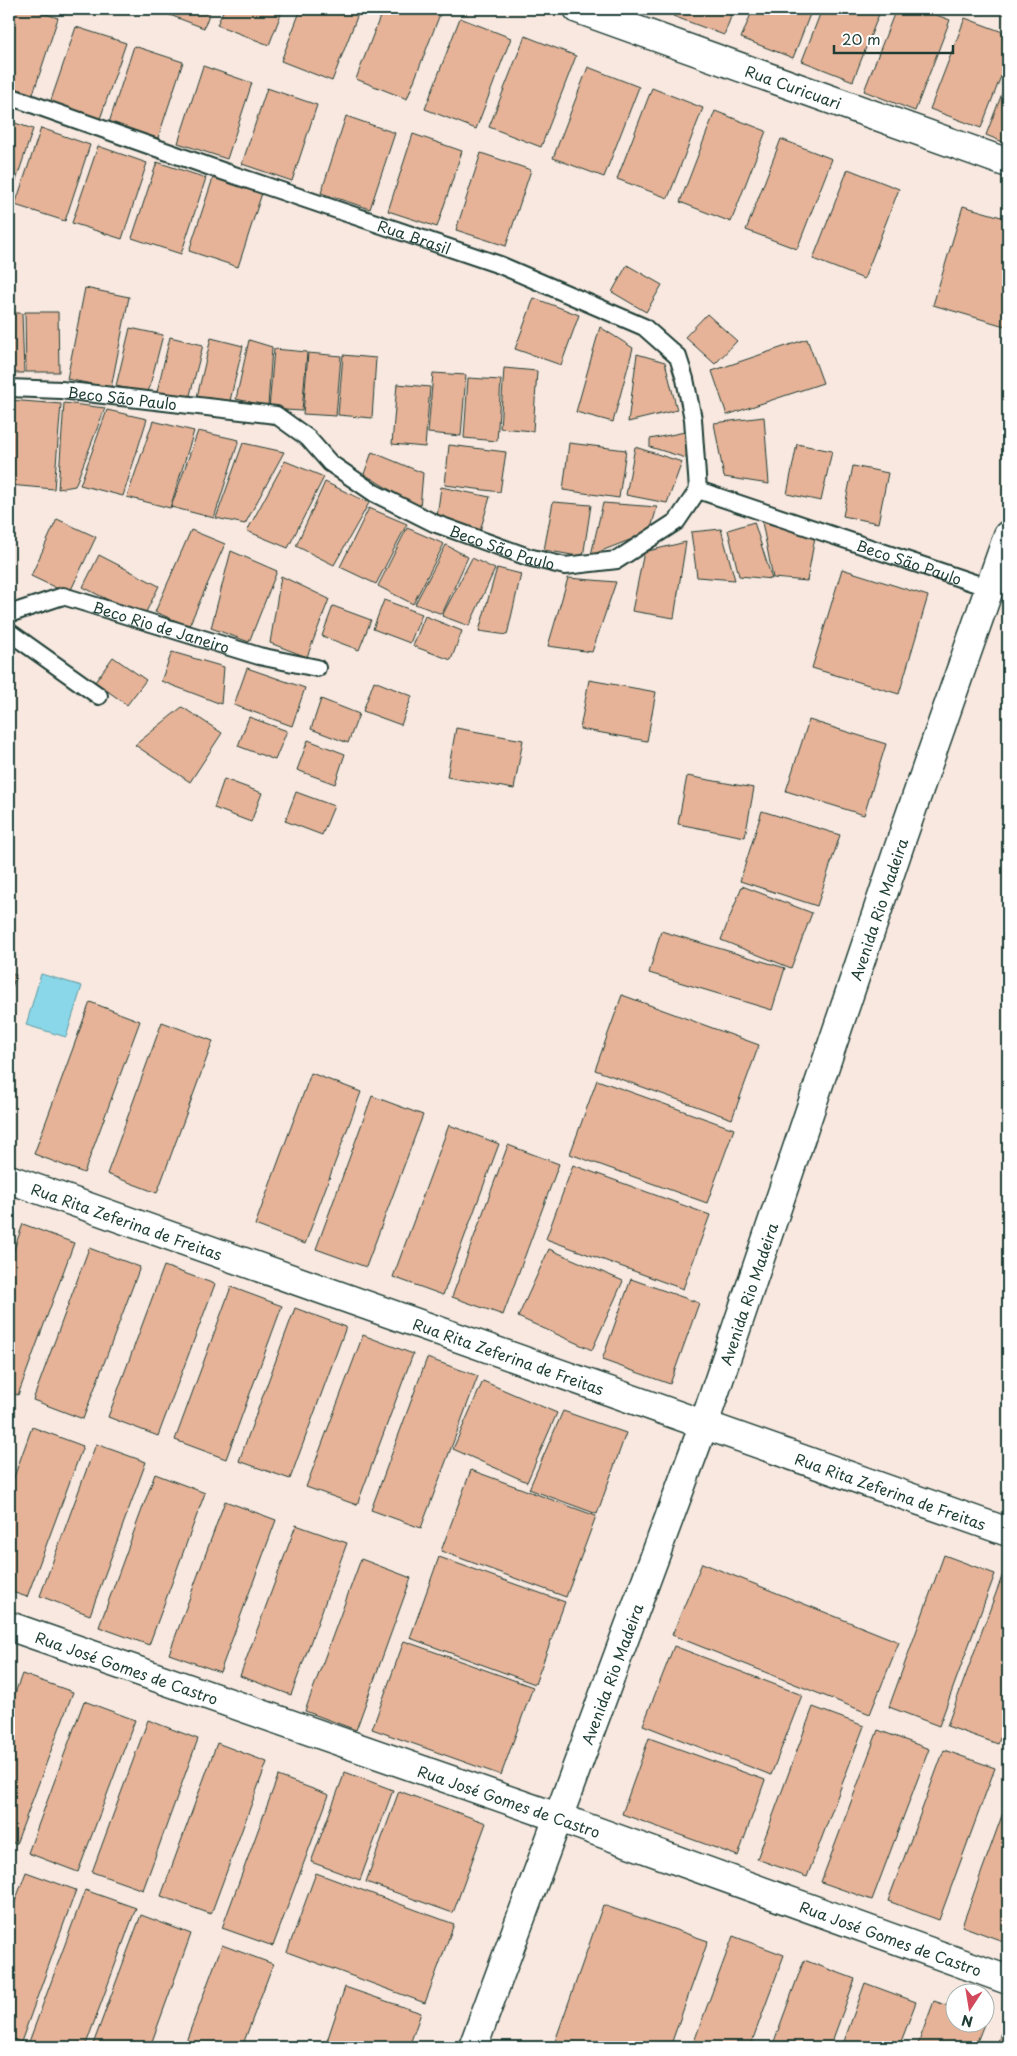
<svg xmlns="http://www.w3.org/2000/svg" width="1017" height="2056" viewBox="0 0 1017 2056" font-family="'Playpen Sans',sans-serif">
<rect width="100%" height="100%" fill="#f8e8e0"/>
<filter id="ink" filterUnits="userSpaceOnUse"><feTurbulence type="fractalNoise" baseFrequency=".02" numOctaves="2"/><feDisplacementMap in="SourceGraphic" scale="10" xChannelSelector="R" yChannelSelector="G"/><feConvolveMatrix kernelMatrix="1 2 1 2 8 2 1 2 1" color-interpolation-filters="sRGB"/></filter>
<g filter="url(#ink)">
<path fill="#8ad7e9" stroke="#5f99a1" d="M 41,974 L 82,986 L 66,1037 L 26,1025 Z"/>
<path fill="#e6b398" stroke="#1f3d34" d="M 9,9 L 31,9 L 58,18 L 33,94 L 9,86 Z
M 154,9 L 211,9 L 204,28 Z
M 224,9 L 283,9 L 269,45 L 217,25 Z
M 301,9 L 360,9 L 332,81 L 281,61 Z
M 383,9 L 442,9 L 407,99 L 356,79 Z
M 676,9 L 734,9 L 724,35 L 673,16 Z
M 753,9 L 812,9 L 793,58 L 741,38 Z
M 822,9 L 881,9 L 853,81 L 802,61 Z
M 896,9 L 920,9 L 950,20 L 915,111 L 864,91 Z
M 460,18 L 511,38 L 476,129 L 425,109 Z
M 965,18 L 1008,34 L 1008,58 L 981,128 L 930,109 Z
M 76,27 L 126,43 L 100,119 L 50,103 Z
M 525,36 L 576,56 L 541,147 L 489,127 Z
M 134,46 L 183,62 L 158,138 L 109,123 Z
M 203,66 L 252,83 L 227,159 L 178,143 Z
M 588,67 L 639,87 L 604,177 L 553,158 Z
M 1008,78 L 1008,144 L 986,135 Z
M 267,88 L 317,105 L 292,181 L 242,164 Z
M 652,88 L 703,108 L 668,198 L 617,179 Z
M 715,111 L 766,131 L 731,222 L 680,202 Z
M 346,116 L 395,133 L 370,209 L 321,193 Z
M 9,121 L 33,129 L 9,202 Z
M 41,128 L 90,145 L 65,221 L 15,205 Z
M 413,134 L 462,151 L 437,227 L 388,211 Z
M 781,139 L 832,159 L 797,249 L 746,230 Z
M 98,146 L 147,163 L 122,239 L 72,223 Z
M 481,153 L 531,170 L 506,246 L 456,230 Z
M 157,162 L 206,178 L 181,254 L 132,238 Z
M 848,169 L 899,189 L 864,279 L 813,259 Z
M 214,175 L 263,190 L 238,267 L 189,251 Z
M 963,206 L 1008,219 L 1008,327 L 933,305 Z
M 627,265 L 662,285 L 646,312 L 612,292 Z
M 85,288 L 129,297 L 111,388 L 67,379 Z
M 534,298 L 579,315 L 561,365 L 515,349 Z
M 25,312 L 58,312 L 59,372 L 26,372 Z
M 9,313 L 22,313 L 24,373 L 9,373 Z
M 707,314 L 737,341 L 715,364 L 685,337 Z
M 600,327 L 633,348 L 613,422 L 576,412 Z
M 130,328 L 163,335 L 148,393 L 116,386 Z
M 170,337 L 203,345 L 188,403 L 156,396 Z
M 211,338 L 243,346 L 229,405 L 197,397 Z
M 807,339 L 823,383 L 727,415 L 712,371 Z
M 249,340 L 272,347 L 268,406 L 236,399 Z
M 274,349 L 307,352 L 302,411 L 269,409 Z
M 308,353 L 341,356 L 336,416 L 303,414 Z
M 637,354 L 665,362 L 677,410 L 628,422 Z
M 343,355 L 376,358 L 372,418 L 338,415 Z
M 504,368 L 537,371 L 533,431 L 500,428 Z
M 433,373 L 466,375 L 461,436 L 428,433 Z
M 468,378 L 501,380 L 497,441 L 464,438 Z
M 397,384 L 430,387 L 425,447 L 392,444 Z
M 9,400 L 61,404 L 54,489 L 9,485 Z
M 64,403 L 105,408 L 75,486 L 58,489 Z
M 107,410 L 147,419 L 123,496 L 80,485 Z
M 764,417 L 769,484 L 724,477 L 714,423 Z
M 153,421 L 194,431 L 170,508 L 127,497 Z
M 198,431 L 239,440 L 214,518 L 171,507 Z
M 690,431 L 686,458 L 650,447 L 650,439 Z
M 243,443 L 284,452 L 245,524 L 216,518 Z
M 569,443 L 626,450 L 619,498 L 563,490 Z
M 797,444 L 832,451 L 821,501 L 787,494 Z
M 449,445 L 506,452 L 500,492 L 445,485 Z
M 635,447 L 682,462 L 667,503 L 626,495 Z
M 372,452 L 423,473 L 420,508 L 364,474 Z
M 285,461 L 324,477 L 288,548 L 247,531 Z
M 853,466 L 888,473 L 878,523 L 843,516 Z
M 325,482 L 369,503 L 334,565 L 296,546 Z
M 441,487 L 490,497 L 480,531 L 437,517 Z
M 553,502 L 591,505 L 583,557 L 544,550 Z
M 603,503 L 657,507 L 650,532 L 591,555 Z
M 369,508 L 407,524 L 376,584 L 340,567 Z
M 57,519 L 96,537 L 69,594 L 31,576 Z
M 754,522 L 772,579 L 739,576 L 728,530 Z
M 762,522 L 815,537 L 807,581 L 773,578 Z
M 407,528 L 444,544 L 413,604 L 378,586 Z
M 721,529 L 735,580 L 697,577 L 691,532 Z
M 191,530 L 225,544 L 189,626 L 155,612 Z
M 686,542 L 674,618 L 632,611 L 644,552 Z
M 446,545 L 468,557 L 442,614 L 415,604 Z
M 231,551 L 277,571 L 249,642 L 211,628 Z
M 99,555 L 159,586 L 143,618 L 83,587 Z
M 472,558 L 495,569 L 469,626 L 442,616 Z
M 497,568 L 521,574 L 507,635 L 479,631 Z
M 842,569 L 928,596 L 899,694 L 812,668 Z
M 281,576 L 329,599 L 307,657 L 270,643 Z
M 568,578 L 616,582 L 592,652 L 548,646 Z
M 384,600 L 422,614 L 410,643 L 373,629 Z
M 333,606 L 371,620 L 359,650 L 322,636 Z
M 425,616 L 462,631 L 451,660 L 413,646 Z
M 172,652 L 224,667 L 221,704 L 161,681 Z
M 113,657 L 146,680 L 127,705 L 95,682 Z
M 247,668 L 305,688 L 292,726 L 234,705 Z
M 589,680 L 656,692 L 647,741 L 580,729 Z
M 374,681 L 412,696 L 401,725 L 363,711 Z
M 321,699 L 359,714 L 348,743 L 311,729 Z
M 182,707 L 222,733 L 190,782 L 135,745 Z
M 249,717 L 287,731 L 275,760 L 238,746 Z
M 809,720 L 886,744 L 864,815 L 786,791 Z
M 456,728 L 523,740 L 514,789 L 447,777 Z
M 308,740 L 345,754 L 335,784 L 297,770 Z
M 687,776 L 754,788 L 745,837 L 678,824 Z
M 224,779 L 262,793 L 251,822 L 214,808 Z
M 296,792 L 334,806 L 322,835 L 285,821 Z
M 762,811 L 840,835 L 817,906 L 740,881 Z
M 742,886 L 812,913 L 791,968 L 721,940 Z
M 661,931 L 785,968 L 772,1010 L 649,973 Z
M 9,972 L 16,975 L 9,996 Z
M 622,995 L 759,1045 L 732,1119 L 595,1070 Z
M 90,1002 L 140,1021 L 84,1173 L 34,1154 Z
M 162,1022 L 213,1041 L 157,1193 L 107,1174 Z
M 311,1073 L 361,1092 L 305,1244 L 255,1225 Z
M 597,1080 L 734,1129 L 707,1203 L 570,1154 Z
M 372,1096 L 423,1115 L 366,1267 L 316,1249 Z
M 449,1125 L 499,1144 L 443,1295 L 393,1277 Z
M 508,1145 L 559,1164 L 503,1315 L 452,1297 Z
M 573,1165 L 710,1215 L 683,1289 L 546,1239 Z
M 23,1224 L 74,1243 L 18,1395 L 9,1392 L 9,1263 Z
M 89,1248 L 140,1267 L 83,1419 L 33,1400 Z
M 549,1249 L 623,1281 L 592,1350 L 518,1317 Z
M 164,1266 L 215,1284 L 158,1436 L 108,1417 Z
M 631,1279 L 699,1303 L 670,1384 L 602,1360 Z
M 231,1287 L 282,1306 L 226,1459 L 175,1440 Z
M 295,1308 L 346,1327 L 290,1479 L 239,1461 Z
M 363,1335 L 413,1354 L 357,1505 L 306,1487 Z
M 427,1358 L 478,1376 L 421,1528 L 371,1510 Z
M 483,1381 L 557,1413 L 527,1482 L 453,1449 Z
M 563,1411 L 626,1433 L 597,1514 L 529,1489 Z
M 32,1427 L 83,1446 L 27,1597 L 9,1591 L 9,1491 Z
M 96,1444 L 146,1462 L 90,1615 L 40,1596 Z
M 471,1470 L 596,1516 L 566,1597 L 441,1551 Z
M 155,1474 L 205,1493 L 149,1645 L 99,1627 Z
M 225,1501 L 276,1520 L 220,1672 L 169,1654 Z
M 296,1525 L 347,1543 L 291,1695 L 240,1676 Z
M 944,1555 L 995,1574 L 939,1726 L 889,1707 Z
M 439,1557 L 565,1602 L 535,1684 L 410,1638 Z
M 361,1559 L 411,1578 L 356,1730 L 305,1711 Z
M 702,1563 L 899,1642 L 870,1714 L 672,1635 Z
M 1003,1574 L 1008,1576 L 1008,1716 L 998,1744 L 947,1726 Z
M 404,1641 L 533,1687 L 501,1775 L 372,1729 Z
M 674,1646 L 802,1695 L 771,1775 L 643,1725 Z
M 22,1674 L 73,1692 L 16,1844 L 9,1841 L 9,1710 Z
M 84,1701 L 135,1720 L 78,1872 L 28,1853 Z
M 813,1707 L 864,1726 L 807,1877 L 757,1859 Z
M 148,1720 L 198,1739 L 143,1890 L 92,1872 Z
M 878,1730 L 929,1749 L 872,1900 L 821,1882 Z
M 649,1738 L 765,1780 L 738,1856 L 622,1814 Z
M 217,1743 L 267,1762 L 211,1914 L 161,1896 Z
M 944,1750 L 995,1768 L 939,1920 L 888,1901 Z
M 345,1772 L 393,1790 L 360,1880 L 311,1862 Z
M 278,1776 L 329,1795 L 273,1946 L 222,1928 Z
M 399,1791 L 486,1823 L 453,1913 L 366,1882 Z
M 1008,1799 L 1008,1943 L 962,1926 Z
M 26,1872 L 76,1890 L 21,2042 L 9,2038 L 9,1918 Z
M 316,1873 L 454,1924 L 425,2003 L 287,1952 Z
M 85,1890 L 136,1908 L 85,2047 L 43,2047 L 29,2042 Z
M 603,1905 L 708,1941 L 670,2047 L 553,2047 Z
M 141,1915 L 191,1934 L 150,2047 L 92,2047 Z
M 733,1936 L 784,1955 L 750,2047 L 692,2047 Z
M 222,1945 L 273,1964 L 242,2047 L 184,2047 Z
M 804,1960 L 855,1979 L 830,2047 L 772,2047 Z
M 865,1983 L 916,2002 L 899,2047 L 842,2047 Z
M 345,1987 L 421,2013 L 409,2047 L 325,2047 Z
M 934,2001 L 954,2008 L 954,2024 L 984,2024 L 975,2047 L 917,2047 Z
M 1003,2027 L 1008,2029 L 1008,2047 L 996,2047 Z"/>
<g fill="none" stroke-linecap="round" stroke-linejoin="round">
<defs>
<g id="service">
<path id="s1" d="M 9,96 L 222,171 L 500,265 L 644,327 L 678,357 L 685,379 L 693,419 L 698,490"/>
<path id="s2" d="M 9,388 L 61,390 L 276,415 L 308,438 L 330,463 L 374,493 L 434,523 L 528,557 L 565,566 L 617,560 L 677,521 L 698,490 L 989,588"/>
<path id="s3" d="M 9,614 L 63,596 L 259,656 L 317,668"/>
<path d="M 9,632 L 99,696"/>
</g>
<g id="minor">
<path id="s4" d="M 578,9 L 1008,163"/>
<path id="s5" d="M 9,1179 L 1008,1532"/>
<path id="s6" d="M 9,1626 L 557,1817"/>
</g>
<g id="tertiary">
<path id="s7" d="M 557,1817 L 1008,1980"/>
</g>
<g id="secondary">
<path id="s8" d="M 473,2047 L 704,1424 L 901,841 L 1008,535"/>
</g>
</defs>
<use href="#service" stroke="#1f3d34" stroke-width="20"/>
<use href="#minor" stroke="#1f3d34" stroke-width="31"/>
<use href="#tertiary" stroke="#1f3d34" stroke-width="31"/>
<use href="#secondary" stroke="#1f3d34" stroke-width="31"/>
<use href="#service" stroke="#fff" stroke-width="16"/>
<use href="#minor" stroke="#fff" stroke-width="28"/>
<use href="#tertiary" stroke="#fff" stroke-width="28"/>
<use href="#secondary" stroke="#fff" stroke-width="28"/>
</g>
</g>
<g text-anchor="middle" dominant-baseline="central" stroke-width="4" stroke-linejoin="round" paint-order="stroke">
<g font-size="15" fill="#1f3d34" stroke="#fff">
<text stroke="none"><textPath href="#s4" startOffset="229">Rua Curicuari</textPath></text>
<text stroke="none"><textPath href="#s1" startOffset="429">Rua Brasil</textPath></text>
<text stroke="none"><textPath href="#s2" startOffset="114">Beco São Paulo</textPath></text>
<text stroke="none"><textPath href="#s2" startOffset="534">Beco São Paulo</textPath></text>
<text stroke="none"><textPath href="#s2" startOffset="984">Beco São Paulo</textPath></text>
<text stroke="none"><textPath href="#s3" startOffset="160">Beco Rio de Janeiro</textPath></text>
<text stroke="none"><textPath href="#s8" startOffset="1208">Avenida Rio Madeira</textPath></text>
<text stroke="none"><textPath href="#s5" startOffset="125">Rua Rita Zeferina de Freitas</textPath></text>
<text stroke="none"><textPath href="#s8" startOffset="802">Avenida Rio Madeira</textPath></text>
<text stroke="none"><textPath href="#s5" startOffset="530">Rua Rita Zeferina de Freitas</textPath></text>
<text stroke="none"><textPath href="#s5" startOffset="935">Rua Rita Zeferina de Freitas</textPath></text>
<text stroke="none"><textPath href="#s6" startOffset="125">Rua José Gomes de Castro</textPath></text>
<text stroke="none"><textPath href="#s8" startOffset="398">Avenida Rio Madeira</textPath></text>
<text transform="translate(509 1801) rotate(19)">Rua José Gomes de Castro</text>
<text stroke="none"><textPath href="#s7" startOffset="355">Rua José Gomes de Castro</textPath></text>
</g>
</g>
<rect width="1017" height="2056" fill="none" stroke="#fff" stroke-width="30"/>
<rect x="15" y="15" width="987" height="2026" fill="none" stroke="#1f3d34" stroke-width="2" filter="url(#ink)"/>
<g transform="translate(970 2008) rotate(192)"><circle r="24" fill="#ffffff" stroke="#a5b1ae"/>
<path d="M0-4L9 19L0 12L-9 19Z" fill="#d1495b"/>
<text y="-8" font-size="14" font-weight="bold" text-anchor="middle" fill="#1f3d34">N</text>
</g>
<path d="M834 45v8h119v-8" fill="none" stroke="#1f3d34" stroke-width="2.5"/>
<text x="842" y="45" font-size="15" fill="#1f3d34" stroke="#ffffff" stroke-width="4" paint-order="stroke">20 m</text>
</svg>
